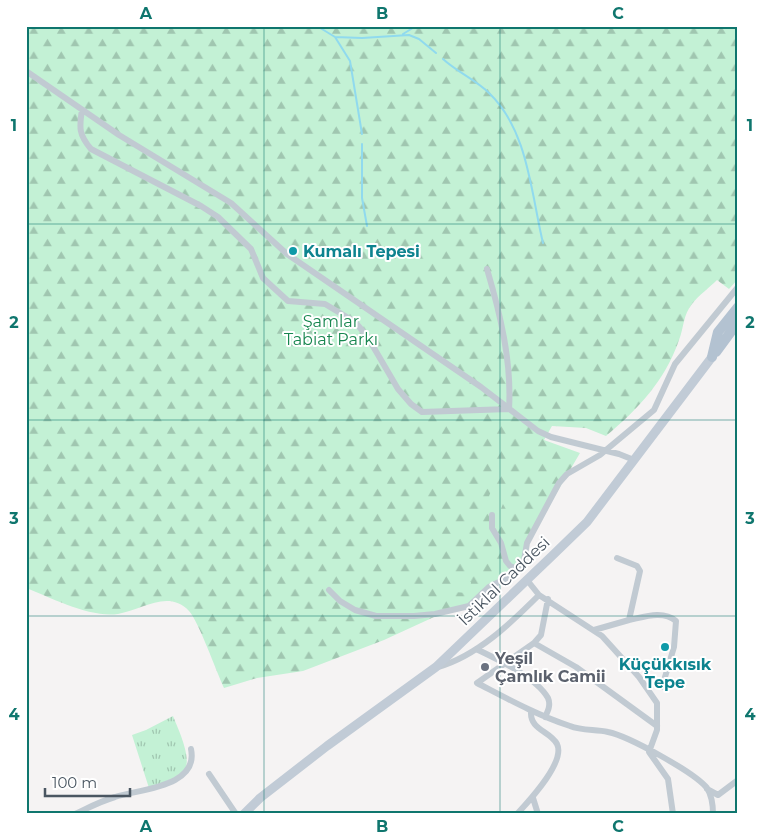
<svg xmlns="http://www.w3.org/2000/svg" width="764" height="840" viewBox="0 0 764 840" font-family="Montserrat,sans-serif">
<defs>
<pattern id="grass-tufts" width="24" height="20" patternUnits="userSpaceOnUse" patternTransform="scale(1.25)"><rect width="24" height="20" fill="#c3f1d5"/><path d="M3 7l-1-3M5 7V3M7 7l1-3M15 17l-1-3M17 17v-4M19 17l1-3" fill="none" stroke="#a0c6b0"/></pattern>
<pattern id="forest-firs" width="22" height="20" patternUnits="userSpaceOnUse" patternTransform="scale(1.25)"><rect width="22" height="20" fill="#c3f1d5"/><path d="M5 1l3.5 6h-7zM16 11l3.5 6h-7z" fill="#a0c6b0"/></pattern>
</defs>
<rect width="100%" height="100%" fill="#f5f3f3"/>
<path fill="url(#grass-tufts)" d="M 173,716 C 178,729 195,763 182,773 C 173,780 160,783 149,788 L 132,735 L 146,730 Z"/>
<path fill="url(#forest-firs)" d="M 26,26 L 738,26 L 738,279 L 729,289 L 717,280 C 709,288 699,295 692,304 C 683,315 684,327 679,340 C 665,381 638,409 606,436 L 586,428 L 552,426 L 544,440 L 580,453 L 527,543 L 524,560 L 469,606 L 434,617 L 384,640 L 303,671 L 257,678 L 224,688 C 217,673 198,620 189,611 C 168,589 142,610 118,614 C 90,618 52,598 26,588 Z"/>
<path fill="#c3f1d5" d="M 493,486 L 508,491 L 499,514 L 484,509 Z
M 452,581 L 471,582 L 470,593 L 452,592 Z"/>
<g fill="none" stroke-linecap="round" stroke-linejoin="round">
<path stroke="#90daee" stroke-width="2" d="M 317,26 L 335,37 L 362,38 L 409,35 L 419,39 L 436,53
M 403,34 L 416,26
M 335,37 L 350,61 L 362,134
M 443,59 C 457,72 476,80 489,93 C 528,130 531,193 543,243
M 362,144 L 362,198 L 367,226"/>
<path stroke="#c1cad2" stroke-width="6" d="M 26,71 L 119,135 L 231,203 L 287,254 L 481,387 L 538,431 L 551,437 L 619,454 L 634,460
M 82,110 C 79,128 79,135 91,149 L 201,206 L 218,217 L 251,249 L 263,278 L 288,301 L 325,304 L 355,322 L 367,336 L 398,389 L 411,404 L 422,412 L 509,409 C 512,362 500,313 487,269
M 492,515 L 492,528 L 501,543 L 506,561 L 510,566 L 518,569
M 527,580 L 539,595 L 602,636 L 639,677 L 657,703 L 657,730 L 649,752 L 668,779 L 673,814
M 329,590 L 340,601 L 355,610 L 376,616 L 414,616 L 435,614 L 469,606 L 489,587 L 511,576 L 524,560 L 527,543 L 559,483 L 567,474 L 600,455 L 654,410 L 675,364 L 738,287
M 548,599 L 541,635 L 534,643 L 477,683 C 508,699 537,715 570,726 C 582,731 596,729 608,732 C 628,736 694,772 707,788 C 712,796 713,805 713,814
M 629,620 C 644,617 663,610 676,621 L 674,647 L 662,687
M 594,630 L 629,620 L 640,571 L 637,566 L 617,558
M 534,643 L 576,667 L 657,726
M 476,649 C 497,659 536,677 548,698 C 551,705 548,711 545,717
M 438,667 C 477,656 511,623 539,595
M 209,774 L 236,814
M 707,789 L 718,795 L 738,780
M 533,798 L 538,814
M 75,814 C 88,808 101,801 115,797 C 140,789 199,787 191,749
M 517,814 C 528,802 566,762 557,744 C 550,731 530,730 531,712"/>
<path stroke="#c1cbd6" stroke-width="9" d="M 244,814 L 260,798 L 327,746 L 436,667 L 554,554 L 587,522 L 712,357"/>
<path stroke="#b3c2d1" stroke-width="10" d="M 716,352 L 738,322
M 712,357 L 718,332 L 738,307"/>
</g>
<path fill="none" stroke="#0f766e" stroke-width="1" stroke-opacity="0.55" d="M 264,26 L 264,814M 500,26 L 500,814M 26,224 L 738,224M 26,420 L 738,420M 26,616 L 738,616"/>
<g fill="#0f9aa8" stroke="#fff" stroke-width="2">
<circle cx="293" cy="251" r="5"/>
<circle cx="665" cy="647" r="5"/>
</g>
<circle fill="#6b7280" stroke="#fff" stroke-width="2" cx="485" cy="667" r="5"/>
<g text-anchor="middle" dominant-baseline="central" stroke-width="4" stroke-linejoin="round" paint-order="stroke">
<g font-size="16" font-weight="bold" fill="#0d838f" stroke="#fff" text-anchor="start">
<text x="303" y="251">Kumalı Tepesi</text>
<text x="665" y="664" text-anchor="middle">Küçükkısık<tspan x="665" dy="18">Tepe</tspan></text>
</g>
<g font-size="16" fill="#17864f" stroke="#fff">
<text x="331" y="321">Şamlar<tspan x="331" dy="18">Tabiat Parkı</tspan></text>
</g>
<g font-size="16" fill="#4a5661" stroke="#fff">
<text transform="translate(504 581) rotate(-44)">İstiklal Caddesi</text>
</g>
<g font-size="16" font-weight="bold" fill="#5b616d" stroke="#fff" text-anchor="start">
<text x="495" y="658">Yeşil<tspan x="495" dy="18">Çamlık Camii</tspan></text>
</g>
</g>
<rect width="764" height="840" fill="none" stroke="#ffffff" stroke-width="55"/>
<path d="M45 788v8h85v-8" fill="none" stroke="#4a5661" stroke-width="2.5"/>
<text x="52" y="788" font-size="15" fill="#4a5661" stroke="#ffffff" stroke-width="4" paint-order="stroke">100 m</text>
<rect x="28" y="28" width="708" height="784" fill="none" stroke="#0f766e" stroke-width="2"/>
<g font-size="16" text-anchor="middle" font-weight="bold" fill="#0f766e">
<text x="146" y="19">A</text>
<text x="382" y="19">B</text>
<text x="618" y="19">C</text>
<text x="14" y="131">1</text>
<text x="750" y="131">1</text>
<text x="14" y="328">2</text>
<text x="750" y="328">2</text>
<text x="14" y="524">3</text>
<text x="750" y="524">3</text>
<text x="14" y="720">4</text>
<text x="750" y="720">4</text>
<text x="146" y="832">A</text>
<text x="382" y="832">B</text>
<text x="618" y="832">C</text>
</g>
</svg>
